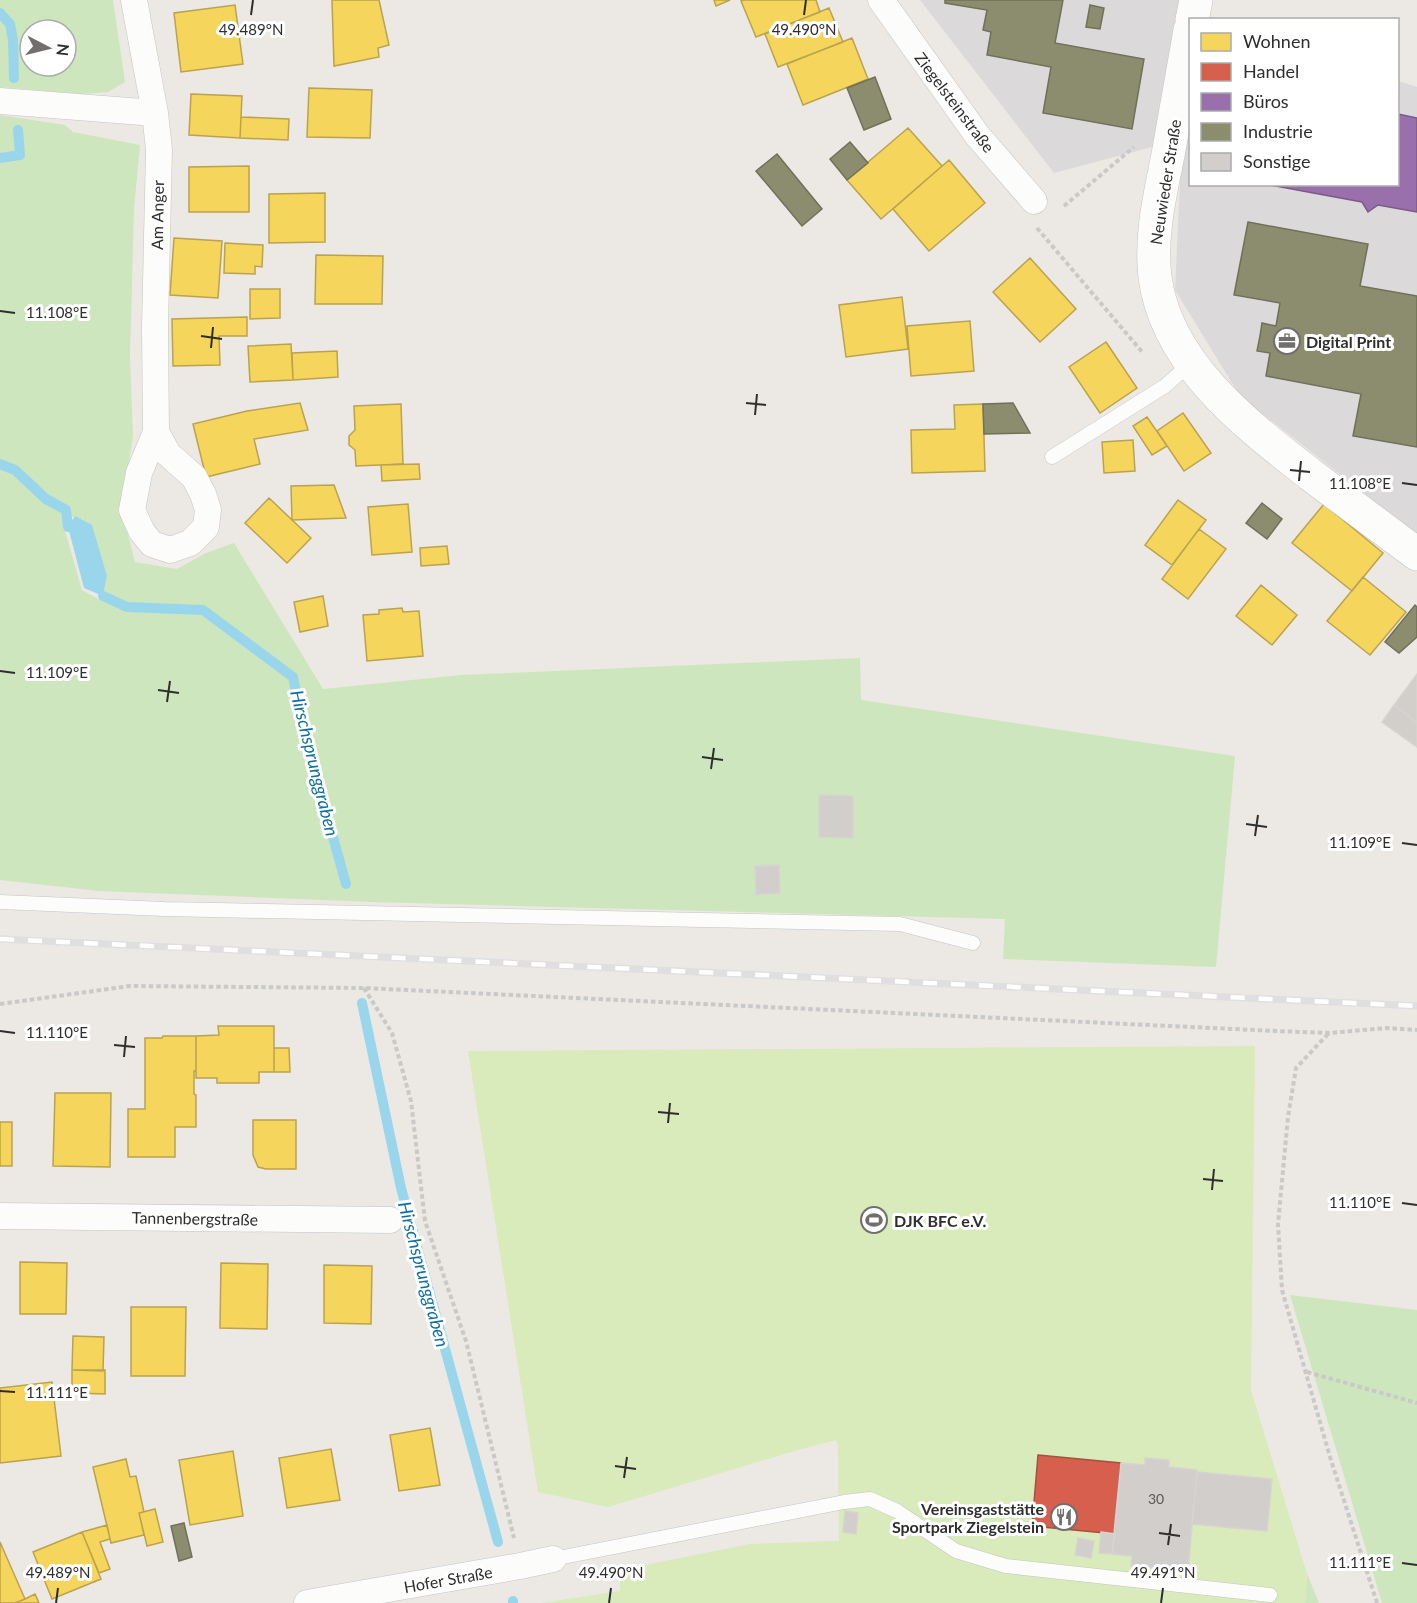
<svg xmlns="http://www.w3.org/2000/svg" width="1417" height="1603" viewBox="0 0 1417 1603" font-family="Lato,sans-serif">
<rect width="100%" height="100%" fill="#ece8e4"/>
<path fill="#dcd9db" d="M 920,0 L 1211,0 L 1190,20 L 1190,184 L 1398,184 L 1398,81 L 1417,87 L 1417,535 L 1240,396 L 1175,290 L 1182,139 L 1054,173 Z"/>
<path fill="#cee6be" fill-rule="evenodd" d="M 0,0 L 113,0 L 125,82 L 108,92 L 81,94 L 0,87 ZM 30,30 L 66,30 L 66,66 L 30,66 Z
M 0,115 L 65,125 L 73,132 L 140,145 L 134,209 L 130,358 L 133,436 L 121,508 L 135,562 L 177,569 L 206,553 L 234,543 L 323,689 L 461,675 L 860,658 L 861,700 L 1235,756 L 1216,967 L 1003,959 L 1005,919 L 372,902 L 99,891 L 0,880 ZM 74,516 L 107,576 L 102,601 L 82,590 L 63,524 Z
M 1290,1295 L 1417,1310 L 1417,1603 L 1382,1603 Z
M 1307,1574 L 1319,1603 L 1305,1603 Z"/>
<path fill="#d9eabb" d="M 1255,1046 L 1251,1390 L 1307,1574 L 1305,1603 L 542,1603 L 620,1591 L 620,1570 L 750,1544 L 839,1541 L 838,1446 L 836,1440 L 794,1451 L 608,1507 L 538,1492 L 468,1051 Z"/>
<path fill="#99d6ec" d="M 75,516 L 92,525 L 107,576 L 103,596 L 84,588 L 68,527 Z"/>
<path fill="#f6d55c" stroke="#baa34e" stroke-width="1.5" d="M 332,0 L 379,0 L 389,45 L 378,48 L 379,57 L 334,66 Z
M 714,0 L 730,0 L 716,6 Z
M 744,0 L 816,0 L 820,12 L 756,37 L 741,1 Z
M 235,5 L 243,64 L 181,72 L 174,13 Z
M 829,8 L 843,42 L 778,67 L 765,34 Z
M 852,38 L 868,79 L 803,105 L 787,64 Z
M 309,88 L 372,90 L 370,138 L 307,137 Z
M 191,94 L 242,96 L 240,138 L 189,135 Z
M 241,117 L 289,119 L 288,140 L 240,138 Z
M 908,128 L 942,166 L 881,219 L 847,180 Z
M 949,160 L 985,203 L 929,251 L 893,209 Z
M 249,166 L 249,212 L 189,212 L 189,167 Z
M 325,193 L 325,242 L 269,243 L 269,194 Z
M 174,238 L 222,241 L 218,298 L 170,295 Z
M 225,243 L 263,245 L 262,267 L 255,266 L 255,274 L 224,273 Z
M 316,255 L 383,256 L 382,304 L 315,304 Z
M 1030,258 L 1076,309 L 1040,342 L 993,292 Z
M 250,289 L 280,289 L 280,318 L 250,319 Z
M 902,297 L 908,349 L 846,357 L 839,305 Z
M 247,317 L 247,336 L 219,336 L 220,365 L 173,366 L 172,319 Z
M 970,321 L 974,371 L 911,376 L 907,326 Z
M 1106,342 L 1137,388 L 1100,413 L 1069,367 Z
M 291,344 L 293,380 L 250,382 L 248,346 Z
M 337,351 L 338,377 L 293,380 L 292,353 Z
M 300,403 L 308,430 L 254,439 L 260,464 L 206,477 L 193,424 L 247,411 Z
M 401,404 L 403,464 L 356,466 L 355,450 L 349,445 L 349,436 L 355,430 L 354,406 Z
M 983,404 L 985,471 L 912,473 L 911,430 L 955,429 L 954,405 Z
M 1183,413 L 1211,453 L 1184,471 L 1157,431 Z
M 1147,417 L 1167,446 L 1152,455 L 1133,426 Z
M 1133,440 L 1135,471 L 1104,473 L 1102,442 Z
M 419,464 L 420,479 L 382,481 L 381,465 Z
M 334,485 L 346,518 L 292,520 L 291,486 Z
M 269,498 L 311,538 L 287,563 L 245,523 Z
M 1178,500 L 1206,520 L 1172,565 L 1145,545 Z
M 408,504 L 412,552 L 372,555 L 368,507 Z
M 1324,504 L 1383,553 L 1352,591 L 1292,543 Z
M 1199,529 L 1226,549 L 1188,599 L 1162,579 Z
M 447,546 L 449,564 L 421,566 L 420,548 Z
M 1363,577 L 1406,612 L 1370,655 L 1327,621 Z
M 1261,585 L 1297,615 L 1272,645 L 1236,616 Z
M 323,596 L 328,626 L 300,632 L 294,602 Z
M 402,608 L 403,612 L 419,611 L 423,656 L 367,661 L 363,615 L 379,614 L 379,610 Z
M 218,1026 L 274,1026 L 274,1072 L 259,1072 L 259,1083 L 217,1083 L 217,1078 L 196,1078 L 196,1036 L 219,1035 Z
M 163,1036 L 196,1036 L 196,1071 L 194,1071 L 194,1094 L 196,1095 L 196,1127 L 175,1127 L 175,1157 L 128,1157 L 128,1109 L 145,1109 L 145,1038 L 162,1038 Z
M 274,1048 L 289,1048 L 290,1072 L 274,1072 Z
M 55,1093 L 111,1093 L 110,1167 L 53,1166 Z
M 253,1120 L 296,1120 L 296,1169 L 266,1169 L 258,1167 L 253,1155 Z
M 0,1122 L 12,1122 L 12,1166 L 0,1166 Z
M 20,1262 L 67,1263 L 66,1314 L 20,1314 Z
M 221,1263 L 268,1264 L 267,1329 L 220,1328 Z
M 324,1265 L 372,1266 L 371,1324 L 324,1323 Z
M 131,1307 L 186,1307 L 185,1376 L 131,1376 Z
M 73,1336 L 104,1337 L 103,1371 L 72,1370 Z
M 72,1370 L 105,1370 L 105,1394 L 72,1393 Z
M 52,1382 L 61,1456 L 0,1463 L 0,1388 Z
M 430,1428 L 440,1485 L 399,1491 L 390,1435 Z
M 331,1449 L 340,1500 L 287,1508 L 279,1458 Z
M 233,1451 L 243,1516 L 190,1525 L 179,1460 Z
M 126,1459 L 130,1477 L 136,1476 L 144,1512 L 139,1513 L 144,1535 L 111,1543 L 93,1467 Z
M 155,1509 L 163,1542 L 147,1546 L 139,1513 Z
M 107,1525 L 110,1539 L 100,1542 L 110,1569 L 99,1573 L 82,1532 Z
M 82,1532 L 101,1579 L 52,1599 L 33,1552 Z
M 0,1542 L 25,1599 L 15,1603 L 0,1603 Z
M 35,1594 L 39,1603 L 15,1603 L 25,1599 Z"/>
<path fill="#d6604d" stroke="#a45144" stroke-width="1.5" d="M 1038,1455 L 1121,1463 L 1115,1534 L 1032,1526 Z"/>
<path fill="#9970ab" stroke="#795c86" stroke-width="1.5" d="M 1398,114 L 1417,118 L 1417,212 L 1378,205 L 1368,212 L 1362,202 L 1264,184 L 1398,184 Z"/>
<path fill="#8c8c6e" stroke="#70705b" stroke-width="1.5" d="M 945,0 L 1063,0 L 1055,43 L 1144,59 L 1132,129 L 1043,113 L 1051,67 L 987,55 L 991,32 L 983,30 L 987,10 L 945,3 Z
M 1090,5 L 1104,8 L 1100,29 L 1086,27 Z
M 875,77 L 891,119 L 864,130 L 847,88 Z
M 850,142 L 868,163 L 847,180 L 830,159 Z
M 777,154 L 822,209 L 802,226 L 756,171 Z
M 1248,222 L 1368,244 L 1360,286 L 1417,296 L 1417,447 L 1353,436 L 1361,394 L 1266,376 L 1270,353 L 1257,351 L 1260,336 L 1262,323 L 1276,326 L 1280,303 L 1234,295 Z
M 1013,403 L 1030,433 L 984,434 L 983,404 Z
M 1262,503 L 1282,519 L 1267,539 L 1246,523 Z
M 1415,605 L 1417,607 L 1417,637 L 1399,653 L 1385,642 Z
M 184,1523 L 192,1557 L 179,1561 L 171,1526 Z"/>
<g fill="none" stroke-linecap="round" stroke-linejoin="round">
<path stroke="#99d6ec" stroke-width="10" d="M 0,13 L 10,24 L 13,40 L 14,78
M 0,158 L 20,155 L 18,130
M 0,464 L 15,470 L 46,499 L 66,510 L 68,527
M 103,596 L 127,607 L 203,610 L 293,677 L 304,733 L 346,884
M 362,1003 L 401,1188 L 498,1542
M 513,1601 L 513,1603"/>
</g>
<path fill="#d1cecb" stroke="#d7d4d0" stroke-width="1.5" d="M 1417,674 L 1417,722 L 1394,705 Z
M 1394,705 L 1417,722 L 1417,747 L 1382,722 Z
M 819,795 L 853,796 L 853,838 L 819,837 Z
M 779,865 L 780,893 L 756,895 L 755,866 Z
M 1145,1458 L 1169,1460 L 1169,1467 L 1197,1470 L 1188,1571 L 1131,1566 L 1132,1556 L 1112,1554 L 1121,1463 L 1145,1465 Z
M 1197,1472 L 1272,1479 L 1267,1531 L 1192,1524 Z
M 845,1511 L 858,1513 L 856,1534 L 843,1532 Z
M 1101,1532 L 1115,1534 L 1112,1554 L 1099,1553 Z
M 1078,1538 L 1094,1541 L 1091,1558 L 1075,1555 Z"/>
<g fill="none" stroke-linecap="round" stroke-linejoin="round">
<defs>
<path id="lane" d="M 1052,457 L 1165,386 L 1191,363
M 0,902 L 164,909 L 900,924 L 973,943
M 553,1559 L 844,1502 L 870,1499 L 897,1511 L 956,1551 L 1006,1566 L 1270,1595"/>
<path id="street" d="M 134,0 L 155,113 L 159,149 L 155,327 L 156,432 L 139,473 L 132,510 L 142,532 L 152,544 L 170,550 L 190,543 L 206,527 L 208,510 L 203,494 L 194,477 L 168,454 L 156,432
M 881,0 L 977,135 L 1034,201
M 0,101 L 155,113
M 0,1216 L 390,1220
M 307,1603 L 520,1566 L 553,1559"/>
<path id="secondary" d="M 1192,20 L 1196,0
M 1190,30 C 1183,72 1175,114 1168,155 C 1160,195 1150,236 1155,277 C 1166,364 1247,425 1311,475 C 1346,501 1382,528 1417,554"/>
</defs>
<use href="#lane" stroke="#c5c4c5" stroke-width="15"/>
<use href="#street" stroke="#c5c4c5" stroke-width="27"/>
<use href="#secondary" stroke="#c5c4c5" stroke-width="34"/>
<path stroke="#c9c9c8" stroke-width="4" stroke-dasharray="4.5 3" stroke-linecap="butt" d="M 1064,206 L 1134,147
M 1037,228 L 1143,353
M 364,988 L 392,1033 L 411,1101 L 425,1221 L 466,1341 L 514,1538
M 0,1004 L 130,986 L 364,988 L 1276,1031 L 1329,1033 L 1387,1028 L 1417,1030
M 1328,1034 L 1296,1068 L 1288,1117 L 1278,1224 L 1282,1290 L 1330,1457 L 1377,1603
M 1307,1372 L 1417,1403"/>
<use href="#lane" stroke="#fcfcfb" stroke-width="14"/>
<use href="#street" stroke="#fcfcfb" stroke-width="26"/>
<use href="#secondary" stroke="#fcfcfb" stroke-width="33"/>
<defs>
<path id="rail" d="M 0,939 L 1417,1006"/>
</defs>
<use href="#rail" stroke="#dfdfe1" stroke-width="7"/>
<use href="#rail" stroke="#fff" stroke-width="4.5" stroke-dasharray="14" stroke-linecap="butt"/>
</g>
<path fill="none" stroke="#2e2e2e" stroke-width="2" d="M 251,15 L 253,0M 804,15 L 806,0M 0,311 L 15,313M 201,336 L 222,339M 211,348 L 213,327M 746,403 L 766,405M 755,415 L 757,394M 1290,470 L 1310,472M 1299,481 L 1301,461M 1402,483 L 1417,485M 0,671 L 15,673M 158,690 L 179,693M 167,702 L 170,681M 702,757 L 723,760M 711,769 L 714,748M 1246,824 L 1267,827M 1255,836 L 1258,815M 1402,843 L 1417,845M 0,1031 L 15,1033M 114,1045 L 135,1047M 124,1057 L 126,1036M 658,1112 L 679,1114M 668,1123 L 670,1103M 1203,1179 L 1223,1181M 1212,1190 L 1214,1169M 1402,1203 L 1417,1205M 0,1391 L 15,1392M 615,1466 L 636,1469M 624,1478 L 627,1457M 1159,1533 L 1180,1536M 1168,1545 L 1171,1524M 1402,1563 L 1417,1565M 56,1603 L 58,1588M 609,1603 L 611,1588M 1161,1603 L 1163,1588"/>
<defs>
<symbol id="office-ring" viewBox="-11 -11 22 22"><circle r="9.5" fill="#fff" stroke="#706f6e" stroke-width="1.5"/><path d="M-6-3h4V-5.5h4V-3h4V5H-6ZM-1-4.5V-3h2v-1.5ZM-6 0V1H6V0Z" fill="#706f6e"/></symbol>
<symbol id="stadium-ring" viewBox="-11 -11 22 22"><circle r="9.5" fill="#fff" stroke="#706f6e" stroke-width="1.5"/><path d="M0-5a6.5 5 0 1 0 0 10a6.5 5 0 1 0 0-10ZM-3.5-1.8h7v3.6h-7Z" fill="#706f6e"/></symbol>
<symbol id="restaurant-ring" viewBox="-11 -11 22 22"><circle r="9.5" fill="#fff" stroke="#706f6e" stroke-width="1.5"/><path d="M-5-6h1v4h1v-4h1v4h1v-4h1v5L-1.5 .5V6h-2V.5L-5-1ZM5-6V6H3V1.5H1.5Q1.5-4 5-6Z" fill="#706f6e"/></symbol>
</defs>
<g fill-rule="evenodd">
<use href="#office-ring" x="1272" y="326" width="30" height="30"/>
<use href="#stadium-ring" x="859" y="1205" width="30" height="30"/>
<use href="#restaurant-ring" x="1049" y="1502" width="30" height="30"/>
</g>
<g text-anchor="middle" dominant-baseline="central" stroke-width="6" stroke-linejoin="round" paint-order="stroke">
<g font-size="14" fill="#585857">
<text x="1156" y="1498">30</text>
</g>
<g font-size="16" fill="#2e2e2e" stroke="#fff">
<text transform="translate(955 102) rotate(53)">Ziegelsteinstraße</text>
<text transform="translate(1165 182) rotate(-81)">Neuwieder Straße</text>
<text transform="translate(157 215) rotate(-89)">Am Anger</text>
<text transform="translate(195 1218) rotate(1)">Tannenbergstraße</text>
<text transform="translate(448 1579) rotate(-10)">Hofer Straße</text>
</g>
<g font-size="16" font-weight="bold" fill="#2e2e2e" stroke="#fff" text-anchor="start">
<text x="1306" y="341">Digital Print</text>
<text x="894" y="1220">DJK BFC e.V.</text>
<text x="1044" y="1508" text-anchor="end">Vereinsgaststätte<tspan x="1044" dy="18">Sportpark Ziegelstein</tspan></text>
</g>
<g font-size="18" font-style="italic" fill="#0d6fa3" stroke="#fff">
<text transform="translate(315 763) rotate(76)">Hirschsprunggraben</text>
<text transform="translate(424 1274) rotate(75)">Hirschsprunggraben</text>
</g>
</g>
<g font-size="15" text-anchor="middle" fill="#2e2e2e" stroke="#fff" stroke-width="6" stroke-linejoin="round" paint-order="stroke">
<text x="251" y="35">49.489°N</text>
<text x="804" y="35">49.490°N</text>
<text x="57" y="318">11.108°E</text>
<text x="1360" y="489">11.108°E</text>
<text x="57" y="678">11.109°E</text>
<text x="1360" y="848">11.109°E</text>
<text x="57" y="1038">11.110°E</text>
<text x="1360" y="1208">11.110°E</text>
<text x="57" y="1398">11.111°E</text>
<text x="1360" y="1568">11.111°E</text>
<text x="58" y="1578">49.489°N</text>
<text x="611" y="1578">49.490°N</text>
<text x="1163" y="1578">49.491°N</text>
</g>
<rect x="1189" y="18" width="210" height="168" fill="#ffffff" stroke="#ababab" stroke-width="1.5"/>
<rect x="1201" y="33" width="30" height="18" fill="#f6d55c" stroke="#ababab" stroke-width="1.5"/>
<text x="1243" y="48" font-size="18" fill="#2e2e2e">Wohnen</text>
<rect x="1201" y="63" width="30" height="18" fill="#d6604d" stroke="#ababab" stroke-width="1.5"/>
<text x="1243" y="78" font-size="18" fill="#2e2e2e">Handel</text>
<rect x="1201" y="93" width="30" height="18" fill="#9970ab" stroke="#ababab" stroke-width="1.5"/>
<text x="1243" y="108" font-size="18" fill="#2e2e2e">Büros</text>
<rect x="1201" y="123" width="30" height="18" fill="#8c8c6e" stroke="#ababab" stroke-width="1.5"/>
<text x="1243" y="138" font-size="18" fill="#2e2e2e">Industrie</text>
<rect x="1201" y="153" width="30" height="18" fill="#d1cecb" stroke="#ababab" stroke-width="1.5"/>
<text x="1243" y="168" font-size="18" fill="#2e2e2e">Sonstige</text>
<g transform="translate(48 48) rotate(97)"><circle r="28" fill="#ffffff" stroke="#ababab" stroke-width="1.5"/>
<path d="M0-4.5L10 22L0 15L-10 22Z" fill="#706f6e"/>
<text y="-9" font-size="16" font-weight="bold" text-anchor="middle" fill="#2e2e2e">N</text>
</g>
</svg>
